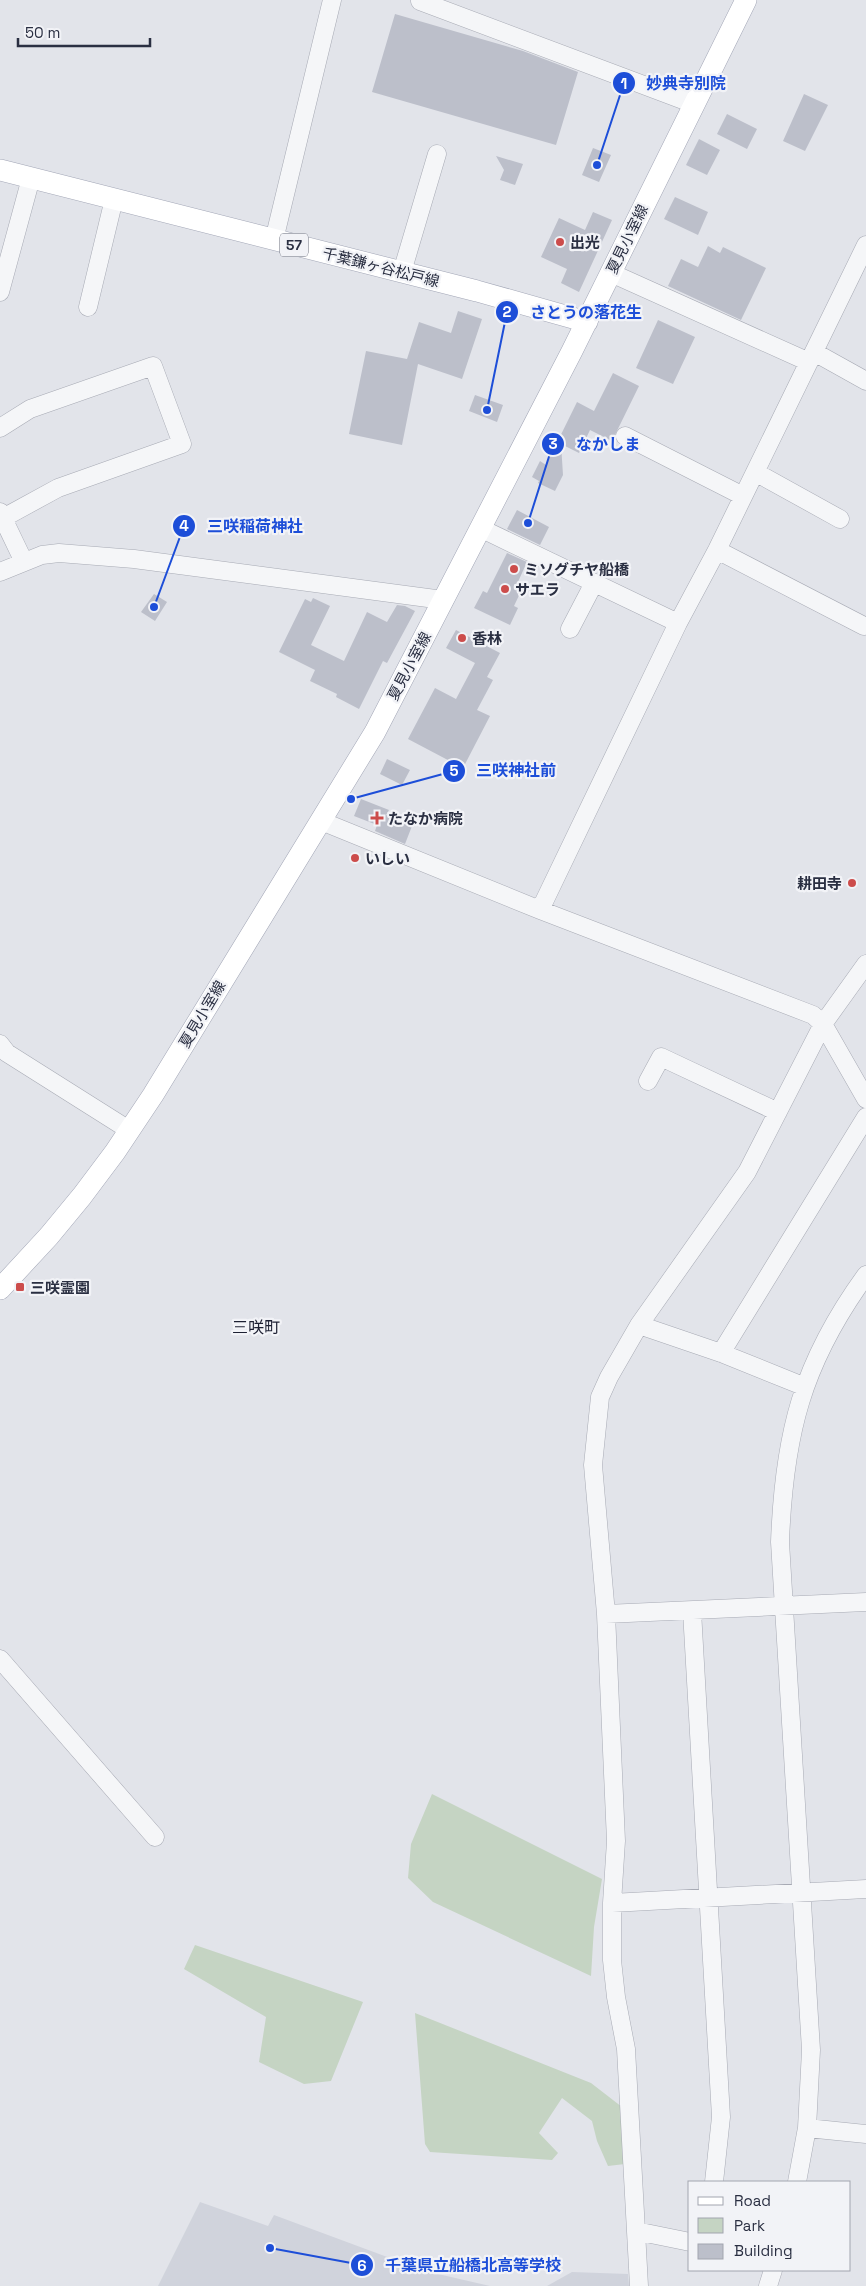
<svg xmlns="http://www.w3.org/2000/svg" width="866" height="2286" viewBox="0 0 866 2286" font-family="'Space Grotesk','Noto Sans JP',sans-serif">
<rect width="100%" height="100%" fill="#e2e4ea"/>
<path fill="#d0d3dc" d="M 200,2202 L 268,2226 L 274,2215 L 425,2271 L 490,2286 L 158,2286 Z
M 572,2272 L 628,2274 L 629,2286 L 547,2286 Z"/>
<path fill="#c5d4c3" d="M 432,1794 L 602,1879 L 594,1927 L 591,1976 L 433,1902 L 408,1878 L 411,1844 Z
M 195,1945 L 363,2002 L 331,2081 L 304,2084 L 259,2062 L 266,2017 L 184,1969 Z
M 415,2013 L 591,2083 L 622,2107 L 625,2164 L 608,2166 L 597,2141 L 592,2121 L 562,2098 L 539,2133 L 558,2153 L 552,2160 L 430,2152 L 425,2144 Z"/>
<path fill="#bcbfca" d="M 395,14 L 523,51 L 578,72 L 556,145 L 372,92 Z
M 804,94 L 828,105 L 805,151 L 783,141 Z
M 727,114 L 757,129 L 747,149 L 717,134 Z
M 699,139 L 720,150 L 707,175 L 686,165 Z
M 593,148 L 611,155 L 599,182 L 582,175 Z
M 496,156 L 523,164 L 515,185 L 500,180 L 504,170 Z
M 675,197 L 708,212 L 698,235 L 664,219 Z
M 593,212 L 612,220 L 579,292 L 561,283 L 567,269 L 541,257 L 559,218 L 585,230 Z
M 708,246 L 720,253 L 723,247 L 766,268 L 741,320 L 668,286 L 681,259 L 698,267 Z
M 458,311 L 482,319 L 462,379 L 418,364 L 402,445 L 349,434 L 366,351 L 407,359 L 419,322 L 451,333 Z
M 658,320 L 695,337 L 673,384 L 636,368 Z
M 613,373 L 639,386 L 612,441 L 590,430 L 579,453 L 561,444 L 563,475 L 555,491 L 538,483 L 539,481 L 532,477 L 540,461 L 546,465 L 577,402 L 594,411 Z
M 475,395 L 503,405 L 497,422 L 469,411 Z
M 517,510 L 549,527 L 540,545 L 507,529 Z
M 507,553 L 527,562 L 517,584 L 523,587 L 514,606 L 518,608 L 510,625 L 474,608 L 483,591 L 487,593 Z
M 154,594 L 167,602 L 155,621 L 141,612 Z
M 313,598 L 330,606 L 311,645 L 344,661 L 367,612 L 387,622 L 397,605 L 405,606 L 415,611 L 387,663 L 383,661 L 359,709 L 336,697 L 337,694 L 310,681 L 315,670 L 279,652 L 305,599 L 311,602 Z
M 456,630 L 500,653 L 487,677 L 493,680 L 477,710 L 490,716 L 463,768 L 408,739 L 435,688 L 456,699 L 475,663 L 446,648 Z
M 387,759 L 410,770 L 402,785 L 380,774 Z
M 361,799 L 389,810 L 386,815 L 412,826 L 405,844 L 375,831 L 377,825 L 354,816 Z"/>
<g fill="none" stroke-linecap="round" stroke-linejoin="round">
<defs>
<path id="minor" d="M 420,1 L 694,104
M 274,240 L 332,0
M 402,272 L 437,154
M 611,273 L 809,362
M 0,292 L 31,178
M 88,307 L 114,199
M 814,352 L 866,381
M 0,428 L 30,409 L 153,366 L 182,444 L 58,488 L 3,518
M 625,436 L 743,496
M 755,472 L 840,519
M 0,512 L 24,562
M 480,528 L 678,623
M 717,550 L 864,626
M 0,572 L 42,555 L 59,553 L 134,559 L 443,600
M 570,629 L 594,583
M 321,821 L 540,910 L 813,1015 L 823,1024 L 866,1099
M 540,910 L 678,623 L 717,550 L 866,245
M 0,1044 L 7,1053 L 129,1130
M 648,1081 L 661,1057 L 778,1112
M 639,1325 L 721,1353 L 803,1386
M 721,1353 L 866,1117
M 692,1611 L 721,2117 L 714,2182
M 606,1614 L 866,1602
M 0,1659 L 155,1837
M 612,1903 L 866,1889
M 807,2128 L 866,2134
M 797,2182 L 807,2128 L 811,2050 L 780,1542 C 784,1434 802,1363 866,1275
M 636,2231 L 690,2242
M 639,2286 L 626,2049 L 616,1997 L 612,1960 L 612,1903 L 616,1841 L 606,1614 L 593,1465 L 600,1397 L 609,1377 L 639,1325 L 747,1172 L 823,1024 L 866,964
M 768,2286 L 773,2270"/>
<path id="major" d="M 0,170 L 477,291 L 587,322
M 0,1289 L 49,1236 L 82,1196 L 115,1152 L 153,1095 L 375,732 L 572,351 L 746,0"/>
</defs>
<use href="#minor" stroke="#a7aab4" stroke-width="19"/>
<use href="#major" stroke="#a2a6b6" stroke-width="22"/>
<use href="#minor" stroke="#f5f6f8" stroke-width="18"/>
<use href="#major" stroke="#fff" stroke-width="21"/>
</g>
<g fill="#cc4c4b" stroke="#f2f3f7" stroke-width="2">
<circle cx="560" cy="242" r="5"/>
<circle cx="514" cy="569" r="5"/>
<circle cx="505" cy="589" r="5"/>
<circle cx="462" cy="638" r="5"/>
<path d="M374.5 810.5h5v5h5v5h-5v5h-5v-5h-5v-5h5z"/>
<circle cx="355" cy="858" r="5"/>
<circle cx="852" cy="883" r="5"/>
<rect x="15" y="1282" width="10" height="10" rx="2.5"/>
</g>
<g text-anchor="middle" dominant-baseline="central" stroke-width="4.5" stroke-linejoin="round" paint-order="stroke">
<rect fill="#f2f3f7" stroke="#666a78" stroke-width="1" x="280" y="233.5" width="28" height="23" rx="4"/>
<g font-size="14" font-weight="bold" fill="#2a2f42">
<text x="294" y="245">57</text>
</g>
<g font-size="15" fill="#2a2f42" stroke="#f2f3f7">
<text transform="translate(627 239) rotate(-64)">夏見小室線</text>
<text transform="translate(381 267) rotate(14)">千葉鎌ヶ谷松戸線</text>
<text transform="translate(409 666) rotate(-62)">夏見小室線</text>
<text transform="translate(202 1014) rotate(-59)">夏見小室線</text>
</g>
<g font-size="15" font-weight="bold" fill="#2a2f42" stroke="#f2f3f7" text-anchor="start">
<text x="570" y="242">出光</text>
<text x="524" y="569">ミソグチヤ船橋</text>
<text x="515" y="589">サエラ</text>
<text x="472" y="638">香林</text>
<text x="388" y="818">たなか病院</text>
<text x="365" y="858">いしい</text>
<text x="842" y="883" text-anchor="end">耕田寺</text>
<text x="30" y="1287">三咲霊園</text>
</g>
<g font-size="16" fill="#1d2033" stroke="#f2f3f7">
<text x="256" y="1327">三咲町</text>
</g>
</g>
<path fill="none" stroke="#1d4ed8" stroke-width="2" d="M597 165L624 83M487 410L507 312M528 523L553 444M154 607L184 526M351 799L454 771M270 2248L362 2265"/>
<g fill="#1d4ed8" stroke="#f2f3f7" stroke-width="2">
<circle cx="597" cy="165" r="5"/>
<circle cx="487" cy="410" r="5"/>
<circle cx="528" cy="523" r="5"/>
<circle cx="154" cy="607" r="5"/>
<circle cx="351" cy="799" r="5"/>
<circle cx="270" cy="2248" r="5"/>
<circle cx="624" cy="83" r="12"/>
<circle cx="507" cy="312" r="12"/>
<circle cx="553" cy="444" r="12"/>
<circle cx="184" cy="526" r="12"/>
<circle cx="454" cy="771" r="12"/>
<circle cx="362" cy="2265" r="12"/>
</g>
<g font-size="15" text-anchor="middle" font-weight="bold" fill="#fff">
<text x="624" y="89">1</text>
<text x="507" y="317">2</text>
<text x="553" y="449">3</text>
<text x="184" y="531">4</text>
<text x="454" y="776">5</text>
<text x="362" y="2271">6</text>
</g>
<g font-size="16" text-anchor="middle" font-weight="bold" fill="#1d4ed8" stroke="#f2f3f7" stroke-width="4.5" stroke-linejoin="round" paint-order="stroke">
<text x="686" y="89">妙典寺別院</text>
<text x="586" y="318">さとうの落花生</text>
<text x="608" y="450">なかしま</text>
<text x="255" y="532">三咲稲荷神社</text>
<text x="516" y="776">三咲神社前</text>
<text x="473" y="2271">千葉県立船橋北高等学校</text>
</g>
<rect x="688" y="2181" width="162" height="90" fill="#f2f3f7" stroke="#a2a5af"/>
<rect x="698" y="2197" width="25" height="8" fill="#ffffff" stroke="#a2a5af"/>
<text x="734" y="2206" font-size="15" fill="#2a2f42">Road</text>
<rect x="698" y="2218" width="25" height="15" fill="#c5d4c3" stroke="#a2a5af"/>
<text x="734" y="2231" font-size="15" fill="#2a2f42">Park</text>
<rect x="698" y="2244" width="25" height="15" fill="#bcbfca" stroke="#a2a5af"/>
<text x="734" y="2256" font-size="15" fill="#2a2f42">Building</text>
<path d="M18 38v8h132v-8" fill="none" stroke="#2a2f42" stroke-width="2.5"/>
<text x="25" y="38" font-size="15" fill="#2a2f42" stroke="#f2f3f7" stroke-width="4" paint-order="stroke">50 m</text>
</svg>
